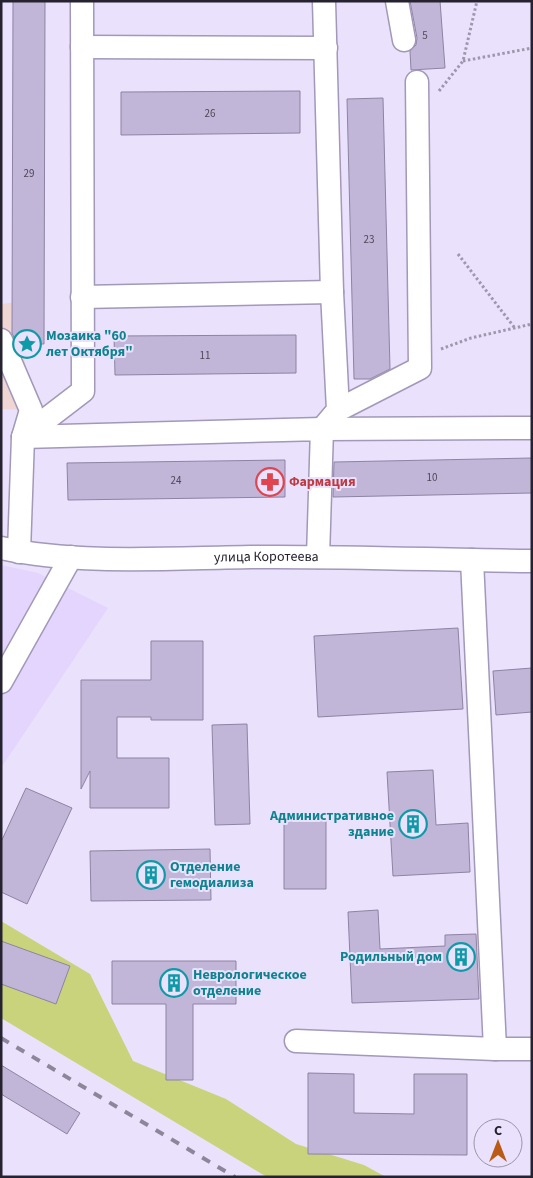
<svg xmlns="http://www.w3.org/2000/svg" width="533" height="1178" viewBox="0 0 533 1178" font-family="'Source Sans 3',sans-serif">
<rect width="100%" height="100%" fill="#eae1fd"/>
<path fill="#e3d5fe" d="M 1,565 L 38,573 L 108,608 L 1,768 Z"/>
<path fill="#f0d5d5" d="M 17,302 L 31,410 L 1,409 L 1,304 Z"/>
<path fill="#c9d37c" d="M 1,921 L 90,974 L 133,1061 L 226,1099 L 296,1144 L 364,1165 L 386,1177 L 267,1177 L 1,1018 Z"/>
<path fill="#c1b6d7" stroke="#8e83a3" d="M 13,1 L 45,1 L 44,344 L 17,344 L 12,333 Z
M 410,1 L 440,1 L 445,68 L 411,70 L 410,51 L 416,45 L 417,38 Z
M 300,91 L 300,133 L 121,135 L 121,92 Z
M 383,98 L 390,369 L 370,379 L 354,379 L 347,99 Z
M 296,335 L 296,373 L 115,375 L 114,336 Z
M 532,458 L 532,493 L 333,497 L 334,462 Z
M 285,460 L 285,497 L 68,500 L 67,463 Z
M 458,628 L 463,709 L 318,717 L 314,636 Z
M 151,641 L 203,641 L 203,720 L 151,720 L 151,717 L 117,717 L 117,758 L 169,758 L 169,808 L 90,808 L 90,771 L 81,789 L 81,680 L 151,680 Z
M 532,668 L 532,712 L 496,715 L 493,671 Z
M 247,724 L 250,824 L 215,825 L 212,725 Z
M 433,770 L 436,825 L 468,823 L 470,872 L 393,876 L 387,772 Z
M 26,788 L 72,808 L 27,904 L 1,892 L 1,842 Z
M 284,820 L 326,820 L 326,889 L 284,889 Z
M 210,849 L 211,900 L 91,901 L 90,851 Z
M 378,910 L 380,949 L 445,946 L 445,935 L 476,934 L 479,999 L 352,1003 L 348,912 Z
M 1,941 L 70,966 L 56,1004 L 1,984 Z
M 112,961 L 236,961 L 236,1004 L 193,1004 L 193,1080 L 166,1080 L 166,1004 L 112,1004 Z
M 1,1065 L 80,1113 L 67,1134 L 1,1094 Z
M 308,1073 L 354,1074 L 354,1113 L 414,1114 L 414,1074 L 467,1074 L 467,1155 L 308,1154 Z"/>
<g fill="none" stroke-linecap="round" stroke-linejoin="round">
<defs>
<g id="minor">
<path d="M 397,1 L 404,40"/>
<path d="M 82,47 L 326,48"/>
<path d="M 82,297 L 332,292"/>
<path d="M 1,340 L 31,410 L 23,437 L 322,429 L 318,557"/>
<path d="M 338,410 L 420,368 L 417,82"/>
<path d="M 322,429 L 338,410 L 332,292 L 324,1"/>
<path d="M 322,429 L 532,428"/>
<path id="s1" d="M 1,548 C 78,565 172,558 251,557 C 345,556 438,560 532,561"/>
<path d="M 19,552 L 23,437 L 83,391 L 82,1"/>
<path d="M 472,560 L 495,1049"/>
<path d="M 1,682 L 71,557"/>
<path d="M 296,1041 L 495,1049 L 532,1049"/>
</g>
</defs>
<use href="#minor" stroke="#a398b8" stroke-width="25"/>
<path stroke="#9e97ad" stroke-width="3" stroke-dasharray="2.5 2.5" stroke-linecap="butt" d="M 463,61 L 532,48
M 439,91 L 463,61 L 477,1
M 458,254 L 514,327
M 441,349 L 471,338 L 532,324"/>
<use href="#minor" stroke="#fff" stroke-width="22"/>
<path stroke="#8d869b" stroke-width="4" stroke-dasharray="9 9" stroke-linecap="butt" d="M 1,1038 L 235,1177"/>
</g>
<defs>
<symbol id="sight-ring" viewBox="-11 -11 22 22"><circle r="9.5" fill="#eae1fd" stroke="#0f9aa8" stroke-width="1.5"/><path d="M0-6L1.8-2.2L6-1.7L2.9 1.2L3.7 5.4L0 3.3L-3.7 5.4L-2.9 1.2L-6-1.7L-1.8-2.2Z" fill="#0f9aa8"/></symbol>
<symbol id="pharmacy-ring" viewBox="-11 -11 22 22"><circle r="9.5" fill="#eae1fd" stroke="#e0444e" stroke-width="1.5"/><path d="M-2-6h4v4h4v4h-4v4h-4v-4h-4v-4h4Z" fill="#e0444e"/></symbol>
<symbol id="building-ring" viewBox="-11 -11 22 22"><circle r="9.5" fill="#eae1fd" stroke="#0f9aa8" stroke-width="1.5"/><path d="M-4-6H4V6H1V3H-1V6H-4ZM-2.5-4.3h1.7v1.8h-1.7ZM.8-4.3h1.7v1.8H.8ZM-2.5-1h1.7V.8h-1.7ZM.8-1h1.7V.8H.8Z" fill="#0f9aa8"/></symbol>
</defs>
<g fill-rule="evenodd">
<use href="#sight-ring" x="11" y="328" width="32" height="32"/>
<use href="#pharmacy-ring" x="254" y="466" width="32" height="32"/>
<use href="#building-ring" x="397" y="808" width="32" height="32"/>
<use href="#building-ring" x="135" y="859" width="32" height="32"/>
<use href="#building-ring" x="445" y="941" width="32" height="32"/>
<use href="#building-ring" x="158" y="967" width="32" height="32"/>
</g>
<g text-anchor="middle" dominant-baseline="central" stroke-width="4" stroke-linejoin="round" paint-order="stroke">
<g font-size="11" fill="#4e4759">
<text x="425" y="35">5</text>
<text x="210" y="113">26</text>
<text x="29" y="173">29</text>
<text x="369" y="239">23</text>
<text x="205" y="355">11</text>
<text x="432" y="477">10</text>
<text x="176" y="480">24</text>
</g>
<g font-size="14" font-weight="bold" fill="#0d838f" stroke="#eae1fd" text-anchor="start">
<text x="46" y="336">Мозаика "60<tspan x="46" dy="16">лет Октября"</tspan></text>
<text x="394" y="816" text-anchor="end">Административное<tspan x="394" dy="16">здание</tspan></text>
<text x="170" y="867">Отделение<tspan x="170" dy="16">гемодиализа</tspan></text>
<text x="442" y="957" text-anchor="end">Родильный дом</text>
<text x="193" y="975">Неврологическое<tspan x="193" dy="16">отделение</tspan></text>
</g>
<g font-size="14" font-weight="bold" fill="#be3a42" stroke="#eae1fd" text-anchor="start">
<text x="289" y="482">Фармация</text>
</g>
<g font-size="14" fill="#27222f" stroke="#eae1fd">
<text stroke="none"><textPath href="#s1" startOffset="266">улица Коротеева</textPath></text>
</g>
</g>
<rect width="533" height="1178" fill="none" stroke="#27222f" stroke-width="5"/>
<g transform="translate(498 1143)"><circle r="24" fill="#eae1fd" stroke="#9c95ab"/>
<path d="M0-4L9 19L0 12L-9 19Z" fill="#ba5b15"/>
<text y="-8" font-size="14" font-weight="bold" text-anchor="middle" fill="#27222f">С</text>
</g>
</svg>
